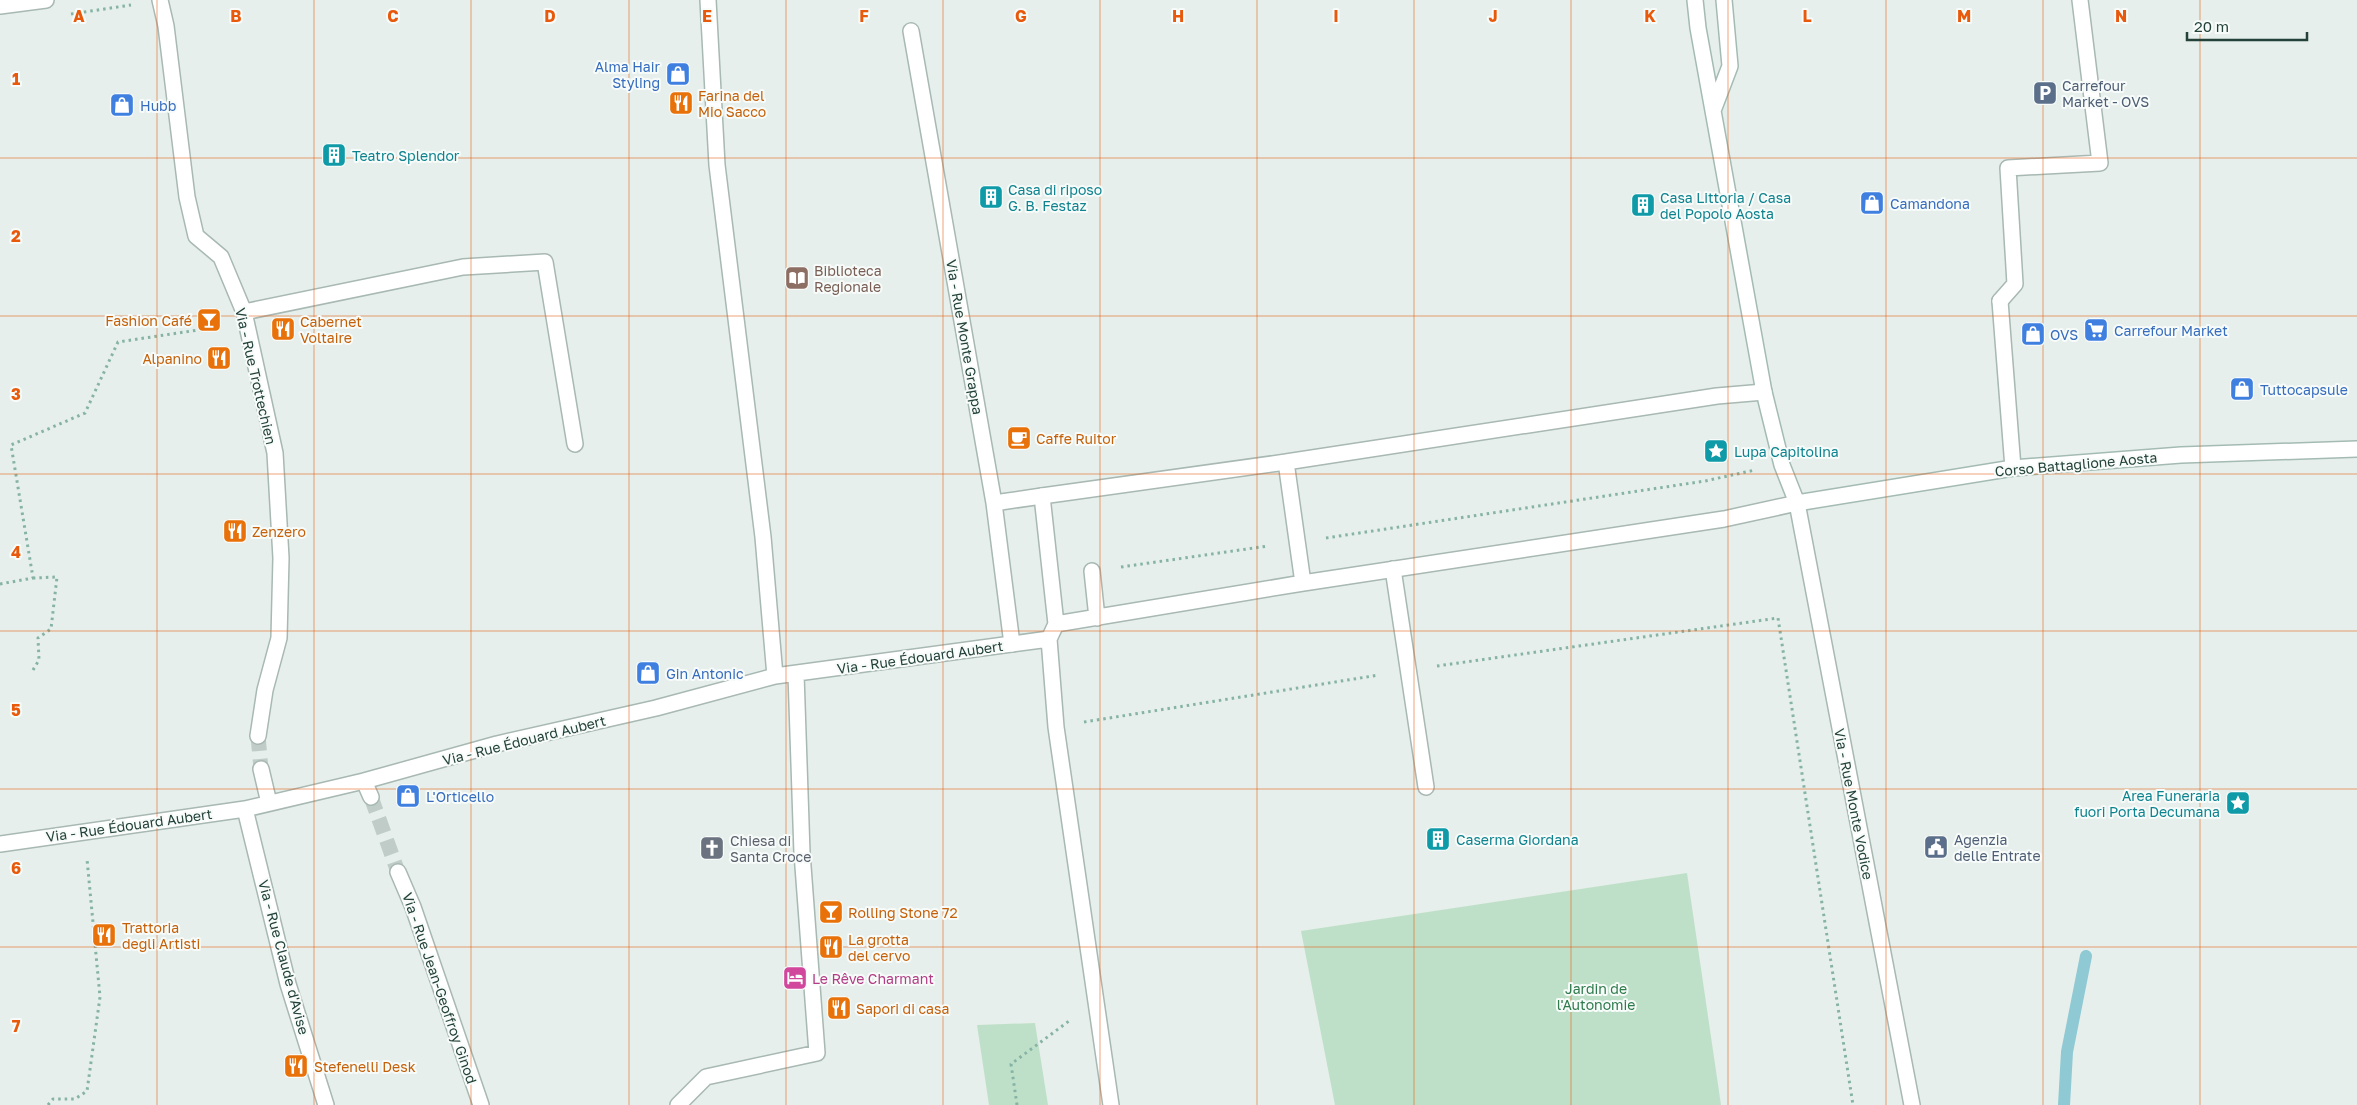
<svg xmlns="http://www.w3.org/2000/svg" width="2357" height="1105" viewBox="0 0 2357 1105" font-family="'Golos Text',sans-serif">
<rect width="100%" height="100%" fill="#e6efeb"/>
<path fill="#bfe0c8" d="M 1687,873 L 1721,1105 L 1335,1105 L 1301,931 Z
M 1035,1023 L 1048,1105 L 989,1105 L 977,1025 Z"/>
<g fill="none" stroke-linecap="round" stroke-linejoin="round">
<path stroke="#8ec9d4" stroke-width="12" d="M 2064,1105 L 2067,1052 L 2086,956"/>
<path stroke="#bfccc8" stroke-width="15" stroke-dasharray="15 8" stroke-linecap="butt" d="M 258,736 L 261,769
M 371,797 L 398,872"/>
<defs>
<path id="lane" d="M 911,31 L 994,503 L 1012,644
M 2000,301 L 2015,284 L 2008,168 L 2100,163 L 2080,0
M 994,503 L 1042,496
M 1393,569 L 1426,787"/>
<path id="street" d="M 160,0 L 166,26 L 187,197 L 196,236 L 221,257 L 244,312 L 275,453 L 281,558 L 279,638 L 265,690 L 258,736
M 708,0 L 717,165 L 763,537 L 775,676
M 0,6 L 46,0
M 2000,301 L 2013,468
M 244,312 L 463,267 L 545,262 L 575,444
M 1286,462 L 1303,583
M 1092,571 L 1097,618
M 1056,624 L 1303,583 L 1724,519 L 1797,503 L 1912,1105
M 261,769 L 269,803
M 364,781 L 371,797
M 245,809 L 288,984 L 326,1105
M 0,844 L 245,809 L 364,781 L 497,744 L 656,708 L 775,676 L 1049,639
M 398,872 L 413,907 L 481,1105
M 678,1105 L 706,1077 L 817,1053 L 802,853 L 796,674
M 1111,1105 L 1056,727 L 1049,639 L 1056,624 L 1042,496 L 1286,462 L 1717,396 L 1764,392"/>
<path id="secondary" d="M 1695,0 L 1698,28 L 1764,392 L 1782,465 L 1797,503 L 2013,468 L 2181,455 L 2357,449
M 1714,108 L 1730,66 L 1724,0"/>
</defs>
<use href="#lane" stroke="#a8b8b2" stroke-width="18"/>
<use href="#street" stroke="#a8b8b2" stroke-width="18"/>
<use href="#secondary" stroke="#a4bbb3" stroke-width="18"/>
<path stroke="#86b3a5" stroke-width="3" stroke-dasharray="2.5 4" stroke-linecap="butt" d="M 71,14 L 131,5
M 1326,538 L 1705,481 L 1755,470
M 1121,567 L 1268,546
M 0,584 L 33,578 L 11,445 L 85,413 L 118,342 L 218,327
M 1437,666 L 1778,618 L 1853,1105
M 33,670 L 39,660 L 38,638 L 51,629 L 57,577 L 33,578
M 1084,722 L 1379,675
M 48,1105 L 53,1099 L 75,1099 L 87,1091 L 100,997 L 87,859
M 1017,1105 L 1011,1064 L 1069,1021"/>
<use href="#lane" stroke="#fff" stroke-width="15"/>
<use href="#street" stroke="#fff" stroke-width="15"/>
<use href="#secondary" stroke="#fff" stroke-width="15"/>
</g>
<path fill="none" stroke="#e8590c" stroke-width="1" stroke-opacity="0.55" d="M 157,0 L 157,1105M 314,0 L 314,1105M 471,0 L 471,1105M 629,0 L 629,1105M 786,0 L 786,1105M 943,0 L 943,1105M 1100,0 L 1100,1105M 1257,0 L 1257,1105M 1414,0 L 1414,1105M 1571,0 L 1571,1105M 1728,0 L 1728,1105M 1886,0 L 1886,1105M 2043,0 L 2043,1105M 2200,0 L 2200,1105M 0,158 L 2357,158M 0,316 L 2357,316M 0,474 L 2357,474M 0,631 L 2357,631M 0,789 L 2357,789M 0,947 L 2357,947"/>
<defs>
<symbol id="shop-square" viewBox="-11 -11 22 22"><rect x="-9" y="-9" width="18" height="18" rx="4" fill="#3f7fe0" stroke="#f7fbf9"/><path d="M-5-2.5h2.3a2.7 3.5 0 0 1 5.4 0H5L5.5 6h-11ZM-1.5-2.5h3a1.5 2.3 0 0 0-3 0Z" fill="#fff"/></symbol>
<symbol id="parking-square" viewBox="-11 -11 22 22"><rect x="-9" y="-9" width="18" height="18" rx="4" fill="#5c6f8a" stroke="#f7fbf9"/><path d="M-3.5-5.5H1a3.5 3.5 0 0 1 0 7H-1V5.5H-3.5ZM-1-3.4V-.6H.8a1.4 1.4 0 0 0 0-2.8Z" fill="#fff"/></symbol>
<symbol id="restaurant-square" viewBox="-11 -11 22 22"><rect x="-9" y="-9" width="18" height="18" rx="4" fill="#e8710a" stroke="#f7fbf9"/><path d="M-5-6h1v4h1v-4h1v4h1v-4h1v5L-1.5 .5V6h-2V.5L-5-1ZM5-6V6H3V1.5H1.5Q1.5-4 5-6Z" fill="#fff"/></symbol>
<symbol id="building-square" viewBox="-11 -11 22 22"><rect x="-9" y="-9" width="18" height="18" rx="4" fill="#0f9aa8" stroke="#f7fbf9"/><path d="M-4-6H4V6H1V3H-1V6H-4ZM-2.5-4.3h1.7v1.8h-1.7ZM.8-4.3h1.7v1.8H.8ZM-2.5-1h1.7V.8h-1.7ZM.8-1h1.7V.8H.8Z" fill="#fff"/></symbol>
<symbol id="library-square" viewBox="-11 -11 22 22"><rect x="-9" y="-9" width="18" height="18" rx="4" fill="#8d6e63" stroke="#f7fbf9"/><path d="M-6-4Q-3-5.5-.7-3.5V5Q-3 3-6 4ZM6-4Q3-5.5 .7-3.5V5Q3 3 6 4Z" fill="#fff"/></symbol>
<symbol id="bar-square" viewBox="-11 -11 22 22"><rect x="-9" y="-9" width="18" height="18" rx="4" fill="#e8710a" stroke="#f7fbf9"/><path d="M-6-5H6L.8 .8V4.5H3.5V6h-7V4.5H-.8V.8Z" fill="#fff"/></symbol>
<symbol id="supermarket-square" viewBox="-11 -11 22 22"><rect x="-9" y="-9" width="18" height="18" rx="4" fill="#3f7fe0" stroke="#f7fbf9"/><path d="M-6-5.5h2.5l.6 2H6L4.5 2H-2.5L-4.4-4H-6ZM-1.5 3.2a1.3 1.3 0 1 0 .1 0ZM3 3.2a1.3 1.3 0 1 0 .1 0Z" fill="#fff"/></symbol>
<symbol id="cafe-square" viewBox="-11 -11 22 22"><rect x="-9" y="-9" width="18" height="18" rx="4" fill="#e8710a" stroke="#f7fbf9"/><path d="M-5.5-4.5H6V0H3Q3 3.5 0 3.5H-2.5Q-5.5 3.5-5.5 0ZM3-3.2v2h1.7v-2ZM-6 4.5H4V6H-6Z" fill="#fff"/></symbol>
<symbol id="sight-square" viewBox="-11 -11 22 22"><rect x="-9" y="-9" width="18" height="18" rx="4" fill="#0f9aa8" stroke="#f7fbf9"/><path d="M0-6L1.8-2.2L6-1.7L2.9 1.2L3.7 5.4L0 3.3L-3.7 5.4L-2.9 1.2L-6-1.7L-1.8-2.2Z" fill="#fff"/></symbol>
<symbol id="civic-square" viewBox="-11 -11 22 22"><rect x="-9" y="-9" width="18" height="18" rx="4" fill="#5c6f8a" stroke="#f7fbf9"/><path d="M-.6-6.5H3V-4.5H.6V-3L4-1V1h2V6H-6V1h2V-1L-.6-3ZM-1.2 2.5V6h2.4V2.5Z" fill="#fff"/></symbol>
<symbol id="church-square" viewBox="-11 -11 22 22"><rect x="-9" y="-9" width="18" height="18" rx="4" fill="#6b7280" stroke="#f7fbf9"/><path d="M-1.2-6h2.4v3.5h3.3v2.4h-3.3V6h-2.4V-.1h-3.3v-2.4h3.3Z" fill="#fff"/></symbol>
<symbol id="hotel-square" viewBox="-11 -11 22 22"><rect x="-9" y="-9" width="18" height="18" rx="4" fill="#d1479c" stroke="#f7fbf9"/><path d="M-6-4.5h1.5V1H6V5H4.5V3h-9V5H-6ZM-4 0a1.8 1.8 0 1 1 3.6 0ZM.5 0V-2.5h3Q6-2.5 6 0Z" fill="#fff"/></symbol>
</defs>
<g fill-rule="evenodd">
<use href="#shop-square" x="664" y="60" width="28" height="28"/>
<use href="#parking-square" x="2031" y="79" width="28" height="28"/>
<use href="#restaurant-square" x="667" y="89" width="28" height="28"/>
<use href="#shop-square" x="108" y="91" width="28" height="28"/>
<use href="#building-square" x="320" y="141" width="28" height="28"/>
<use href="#building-square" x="977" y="183" width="28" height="28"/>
<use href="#shop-square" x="1858" y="189" width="28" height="28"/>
<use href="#building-square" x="1629" y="191" width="28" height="28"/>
<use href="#library-square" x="783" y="264" width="28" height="28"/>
<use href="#bar-square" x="195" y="306" width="28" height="28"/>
<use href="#restaurant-square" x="269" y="315" width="28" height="28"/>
<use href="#supermarket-square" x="2082" y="316" width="28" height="28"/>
<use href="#shop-square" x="2019" y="320" width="28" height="28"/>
<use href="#restaurant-square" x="205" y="344" width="28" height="28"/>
<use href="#shop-square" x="2228" y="375" width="28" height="28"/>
<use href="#cafe-square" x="1005" y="424" width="28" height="28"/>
<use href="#sight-square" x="1702" y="437" width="28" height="28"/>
<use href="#restaurant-square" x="221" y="517" width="28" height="28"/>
<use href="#shop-square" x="634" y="659" width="28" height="28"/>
<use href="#shop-square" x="394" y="782" width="28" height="28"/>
<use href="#sight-square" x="2224" y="789" width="28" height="28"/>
<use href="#building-square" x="1424" y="825" width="28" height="28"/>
<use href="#civic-square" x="1922" y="833" width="28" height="28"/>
<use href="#church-square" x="698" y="834" width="28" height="28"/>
<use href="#bar-square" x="817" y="898" width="28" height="28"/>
<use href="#restaurant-square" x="90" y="921" width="28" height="28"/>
<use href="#restaurant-square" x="817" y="933" width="28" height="28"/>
<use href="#hotel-square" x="781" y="964" width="28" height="28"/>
<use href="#restaurant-square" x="825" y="994" width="28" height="28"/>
<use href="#restaurant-square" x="282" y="1052" width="28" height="28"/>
</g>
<g text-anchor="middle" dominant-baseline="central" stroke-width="4" stroke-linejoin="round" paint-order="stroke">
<g font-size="14" fill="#366cbe" stroke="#f7fbf9" text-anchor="start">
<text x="660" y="66" text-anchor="end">Alma Hair<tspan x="660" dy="16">Styling</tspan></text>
<text x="140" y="105">Hubb</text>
<text x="1890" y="203">Camandona</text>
<text x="2114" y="330">Carrefour Market</text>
<text x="2050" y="334">OVS</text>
<text x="2260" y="389">Tuttocapsule</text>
<text x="666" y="673">Gin Antonic</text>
<text x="426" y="796">L'Orticello</text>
</g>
<g font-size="14" fill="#4e5e75" stroke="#f7fbf9" text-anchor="start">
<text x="2062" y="85">Carrefour<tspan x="2062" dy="16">Market - OVS</tspan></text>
<text x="1954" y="839">Agenzia<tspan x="1954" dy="16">delle Entrate</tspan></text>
</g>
<g font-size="14" fill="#c56008" stroke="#f7fbf9" text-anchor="start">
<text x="698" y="95">Farina del<tspan x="698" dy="16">Mio Sacco</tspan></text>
<text x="192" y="320" text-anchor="end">Fashion Café</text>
<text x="300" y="321">Cabernet<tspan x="300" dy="16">Voltaire</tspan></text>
<text x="202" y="358" text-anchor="end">Alpanino</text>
<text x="1036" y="438">Caffe Ruitor</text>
<text x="252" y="531">Zenzero</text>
<text x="848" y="912">Rolling Stone 72</text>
<text x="122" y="927">Trattoria<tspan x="122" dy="16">degli Artisti</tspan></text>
<text x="848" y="939">La grotta<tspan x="848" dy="16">del cervo</tspan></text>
<text x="856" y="1008">Sapori di casa</text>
<text x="314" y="1066">Stefenelli Desk</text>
</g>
<g font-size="14" fill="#0d838f" stroke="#f7fbf9" text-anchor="start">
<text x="352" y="155">Teatro Splendor</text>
<text x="1008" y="189">Casa di riposo<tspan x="1008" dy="16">G. B. Festaz</tspan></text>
<text x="1660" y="197">Casa Littoria / Casa<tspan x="1660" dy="16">del Popolo Aosta</tspan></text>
<text x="1734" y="451">Lupa Capitolina</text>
<text x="2220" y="795" text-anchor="end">Area Funeraria<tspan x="2220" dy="16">fuori Porta Decumana</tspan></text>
<text x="1456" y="839">Caserma Giordana</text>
</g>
<g font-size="14" fill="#785e54" stroke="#f7fbf9" text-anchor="start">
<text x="814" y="270">Biblioteca<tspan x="814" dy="16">Regionale</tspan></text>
</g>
<g font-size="14" fill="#24423a" stroke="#f7fbf9">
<text transform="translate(965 337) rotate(80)">Via - Rue Monte Grappa</text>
<text transform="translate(256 376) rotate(77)">Via - Rue Trottechien</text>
<text transform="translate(2076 464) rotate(-5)">Corso Battaglione Aosta</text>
<text transform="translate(920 657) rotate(-8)">Via - Rue Édouard Aubert</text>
<text transform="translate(524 740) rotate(-14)">Via - Rue Édouard Aubert</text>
<text transform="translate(1854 804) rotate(79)">Via - Rue Monte Vodice</text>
<text transform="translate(129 825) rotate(-8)">Via - Rue Édouard Aubert</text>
<text transform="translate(284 957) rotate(75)">Via - Rue Claude d'Avise</text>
<text transform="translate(440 988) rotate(71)">Via - Rue Jean-Geoffroy Ginod</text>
</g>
<g font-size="14" fill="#5b616d" stroke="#f7fbf9" text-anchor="start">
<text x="730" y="840">Chiesa di<tspan x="730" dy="16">Santa Croce</tspan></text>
</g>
<g font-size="14" fill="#b23c85" stroke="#f7fbf9" text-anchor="start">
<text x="812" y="978">Le Rêve Charmant</text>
</g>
<g font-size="14" fill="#2d7a4b" stroke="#f7fbf9">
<text x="1596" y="988">Jardin de<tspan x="1596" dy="16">l'Autonomie</tspan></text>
</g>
</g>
<g font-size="16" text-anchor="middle" font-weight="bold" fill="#e8590c" stroke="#f7fbf9" stroke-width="4" stroke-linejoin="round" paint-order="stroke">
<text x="79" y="22">A</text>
<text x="236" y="22">B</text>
<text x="393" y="22">C</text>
<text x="550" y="22">D</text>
<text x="707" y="22">E</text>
<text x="864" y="22">F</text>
<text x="1021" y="22">G</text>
<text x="1178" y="22">H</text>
<text x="1336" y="22">I</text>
<text x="1493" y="22">J</text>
<text x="1650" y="22">K</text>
<text x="1807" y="22">L</text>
<text x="1964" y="22">M</text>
<text x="2121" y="22">N</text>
<text x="16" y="85">1</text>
<text x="16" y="242">2</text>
<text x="16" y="400">3</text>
<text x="16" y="558">4</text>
<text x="16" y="716">5</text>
<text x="16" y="874">6</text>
<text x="16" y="1032">7</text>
</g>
<path d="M2187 32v8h120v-8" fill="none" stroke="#24423a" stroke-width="2.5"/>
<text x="2194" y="32" font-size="15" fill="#24423a" stroke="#f7fbf9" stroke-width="4" paint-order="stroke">20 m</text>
</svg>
